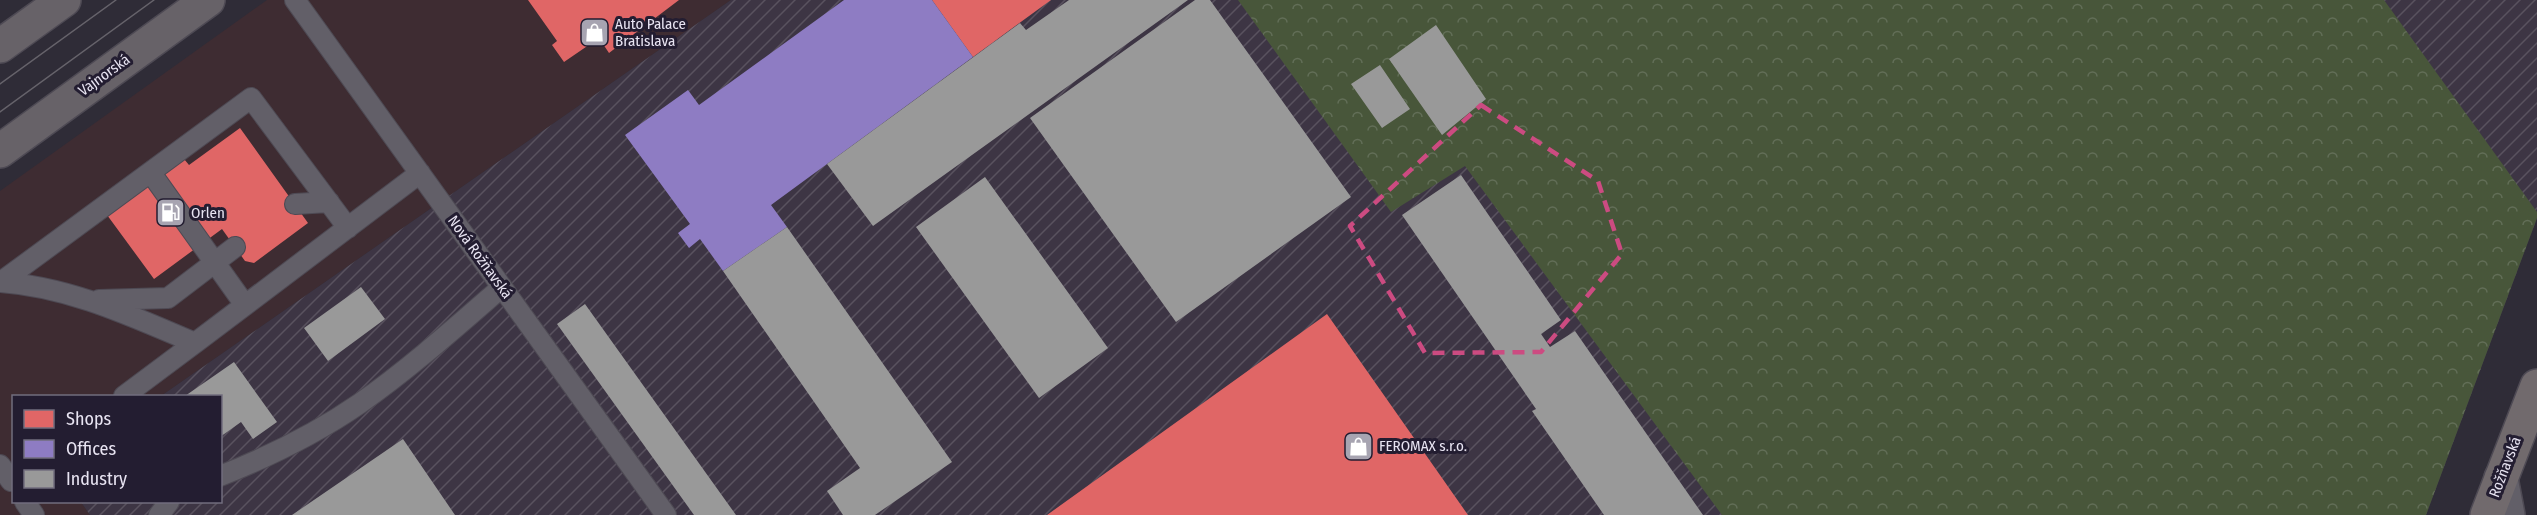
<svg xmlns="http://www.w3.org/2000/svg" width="2537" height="515" viewBox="0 0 2537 515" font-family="'Fira Sans Condensed',sans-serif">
<defs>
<pattern id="industrial-furrows" width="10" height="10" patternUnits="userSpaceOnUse" patternTransform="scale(1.5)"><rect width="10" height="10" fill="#3d3544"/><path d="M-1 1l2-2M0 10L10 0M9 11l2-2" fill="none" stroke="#59525f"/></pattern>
<pattern id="forest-crowns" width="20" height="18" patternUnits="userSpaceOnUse" patternTransform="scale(1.5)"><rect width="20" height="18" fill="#48563a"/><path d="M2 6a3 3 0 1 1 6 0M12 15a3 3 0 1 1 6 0" fill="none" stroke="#626e57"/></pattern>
</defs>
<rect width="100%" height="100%" fill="#2f2c37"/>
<path fill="#3e2c32" d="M 267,0 L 731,0 L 161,396 L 14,396 L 14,502 L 81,502 L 90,515 L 0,515 L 0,191 Z"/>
<path fill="url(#industrial-furrows)" d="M 731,0 L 2537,0 L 2537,218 L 2426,515 L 90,515 L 81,502 L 220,502 L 220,396 L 161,396 Z"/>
<path fill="url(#forest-crowns)" d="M 1238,0 L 2384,0 L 2537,212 L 2537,218 L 2426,515 L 1722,515 L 1465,166 L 1391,212 Z"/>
<path fill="#e06666" d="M 528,0 L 679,0 L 609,53 L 599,38 L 564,62 L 552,45 L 557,41 Z
M 932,0 L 1051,0 L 973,57 Z
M 240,128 L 308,223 L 254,263 L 245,261 L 222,229 L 154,279 L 99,204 L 175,148 L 189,165 Z
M 1327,314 L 1468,515 L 1047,515 Z"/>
<path fill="#8e7cc3" d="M 844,0 L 932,0 L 973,57 L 771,205 L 787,227 L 723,271 L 700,239 L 689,248 L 678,233 L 690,224 L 625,135 L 688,90 L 699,105 Z"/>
<path fill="#999" d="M 1069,0 L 1188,0 L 873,226 L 827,164 L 1020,23 L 1026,30 Z
M 1195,0 L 1210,0 L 1351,197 L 1176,322 L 1030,118 Z
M 1436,25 L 1486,99 L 1442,135 L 1389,59 Z
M 1380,65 L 1410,109 L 1382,128 L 1351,84 Z
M 1461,175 L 1561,320 L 1541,334 L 1550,347 L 1575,331 L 1703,515 L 1604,515 L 1532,411 L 1536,409 L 1402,215 Z
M 985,177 L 1108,348 L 1039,398 L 916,227 Z
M 787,227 L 952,462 L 875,515 L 843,515 L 827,491 L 860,468 L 723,271 Z
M 361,287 L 385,319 L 328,361 L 304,328 Z
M 585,304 L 736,515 L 694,515 L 557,324 Z
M 234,362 L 277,422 L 253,439 L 241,422 L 220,437 L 220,396 L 185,396 Z
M 403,439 L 455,515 L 292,515 Z"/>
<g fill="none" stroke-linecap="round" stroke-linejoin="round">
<defs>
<path id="service" d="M 295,0 L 666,515
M 151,173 L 245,305
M 295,204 L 329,202
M 0,282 C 70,287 131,316 195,343 L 420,173
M 1,282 L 251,98 L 348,228
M 99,300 L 168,298 L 235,247
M 124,396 L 195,343
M 0,465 L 11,481 L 14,480
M 220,476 C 268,457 317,433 359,404 C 409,369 456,327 502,287
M 25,502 L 34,515
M 159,515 L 169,502"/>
<path id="minor" d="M 2501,478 L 2508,515"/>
<path id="secondary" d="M 0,46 L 64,0
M 0,151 L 208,0"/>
<path id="primary" d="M 2487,515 L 2537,386"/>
</defs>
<use href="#service" stroke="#4e4a54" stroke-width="22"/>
<use href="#minor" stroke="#4e4a54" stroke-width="36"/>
<use href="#secondary" stroke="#4e4a54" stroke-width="36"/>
<use href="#primary" stroke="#4e4a54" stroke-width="36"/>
<use href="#service" stroke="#625f68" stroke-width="20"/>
<use href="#minor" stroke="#625f68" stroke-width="33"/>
<use href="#secondary" stroke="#676268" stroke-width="33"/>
<use href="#primary" stroke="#716a6d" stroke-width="33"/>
<path stroke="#66636b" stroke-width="1.5" d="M 0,84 L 116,0
M 0,112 L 154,0"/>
</g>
<path fill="none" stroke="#cc4b81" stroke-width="4.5" stroke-dasharray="12 8" stroke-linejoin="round" d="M 1481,105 L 1598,181 L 1622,254 L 1541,352 L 1425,353 L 1350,226 Z"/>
<defs>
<symbol id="shop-square" viewBox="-11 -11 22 22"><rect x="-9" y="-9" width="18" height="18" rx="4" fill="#a7a4b1" stroke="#231d31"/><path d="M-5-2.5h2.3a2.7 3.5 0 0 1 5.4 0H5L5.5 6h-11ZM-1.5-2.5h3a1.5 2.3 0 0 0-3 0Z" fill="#fff"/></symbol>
<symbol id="fuel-square" viewBox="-11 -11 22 22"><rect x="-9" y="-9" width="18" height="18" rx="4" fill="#a7a4b1" stroke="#231d31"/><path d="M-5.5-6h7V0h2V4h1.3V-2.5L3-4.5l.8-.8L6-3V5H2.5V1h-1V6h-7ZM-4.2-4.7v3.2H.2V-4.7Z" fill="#fff"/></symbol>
</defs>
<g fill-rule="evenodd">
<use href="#shop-square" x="578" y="16" width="33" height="33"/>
<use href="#fuel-square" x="154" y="196" width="33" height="33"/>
<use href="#shop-square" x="1342" y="430" width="33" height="33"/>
</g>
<g text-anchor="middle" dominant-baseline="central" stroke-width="6" stroke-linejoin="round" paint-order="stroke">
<g font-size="15" fill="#e8e4f2" stroke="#231d31" text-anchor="start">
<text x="615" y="24">Auto Palace<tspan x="615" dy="17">Bratislava</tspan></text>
<text x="191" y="213">Orlen</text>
<text x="1379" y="446">FEROMAX s.r.o.</text>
</g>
<g font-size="15" fill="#e8e4f2" stroke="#231d31">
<text transform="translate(104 75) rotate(-36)">Vajnorská</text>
<text transform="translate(480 257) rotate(54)">Nová Rožňavská</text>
<text transform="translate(2505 467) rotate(-69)">Rožňavská</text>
</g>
</g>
<rect x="12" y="395" width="210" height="108" fill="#231d31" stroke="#726d7e" stroke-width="1.5"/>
<rect x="24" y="410" width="30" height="18" fill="#e06666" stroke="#726d7e" stroke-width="1.5"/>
<text x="66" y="425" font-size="18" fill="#e8e4f2">Shops</text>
<rect x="24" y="440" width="30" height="18" fill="#8e7cc3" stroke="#726d7e" stroke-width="1.5"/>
<text x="66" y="455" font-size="18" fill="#e8e4f2">Offices</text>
<rect x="24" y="470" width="30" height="18" fill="#999999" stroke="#726d7e" stroke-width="1.5"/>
<text x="66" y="485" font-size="18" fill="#e8e4f2">Industry</text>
</svg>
